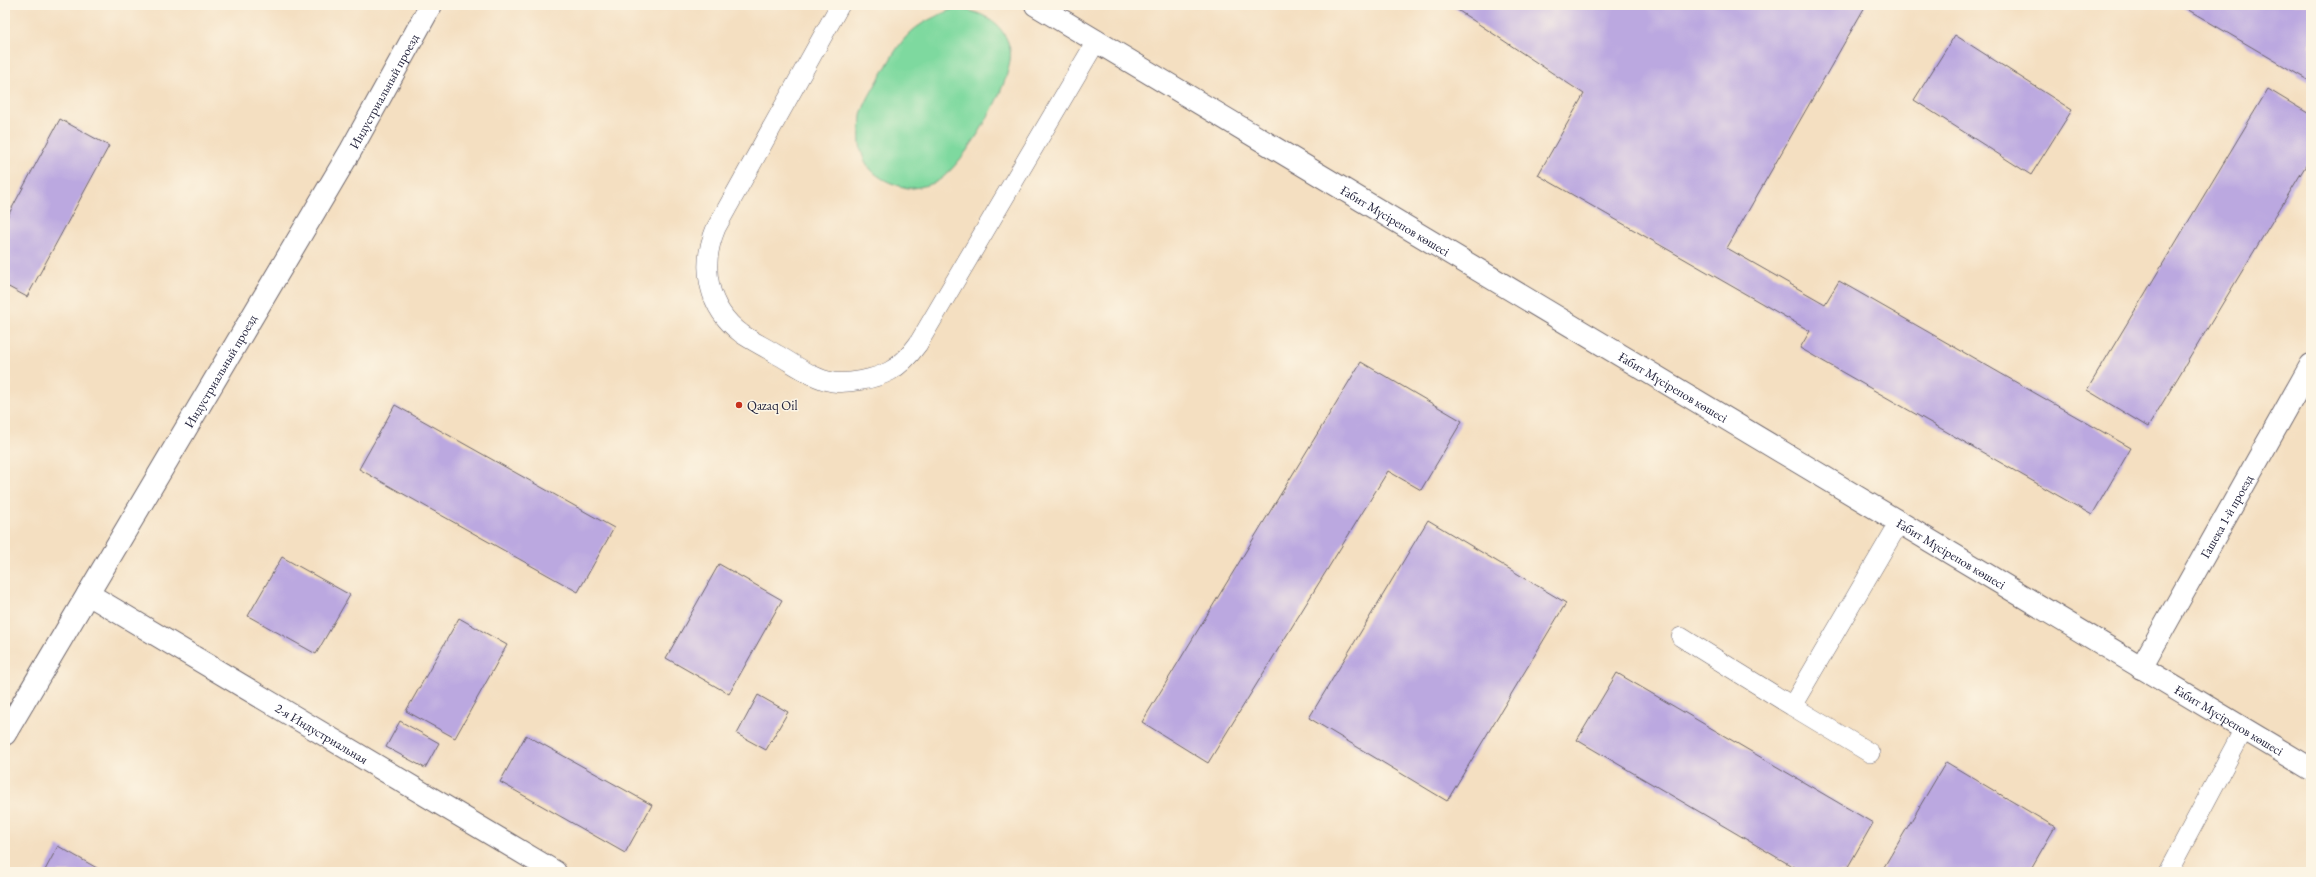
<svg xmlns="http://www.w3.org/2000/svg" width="2316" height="877" viewBox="0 0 2316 877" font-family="'EB Garamond',serif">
<rect width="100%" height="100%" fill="#fcf5e5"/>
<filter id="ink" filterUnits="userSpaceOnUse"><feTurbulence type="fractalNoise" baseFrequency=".025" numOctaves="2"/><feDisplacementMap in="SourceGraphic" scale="8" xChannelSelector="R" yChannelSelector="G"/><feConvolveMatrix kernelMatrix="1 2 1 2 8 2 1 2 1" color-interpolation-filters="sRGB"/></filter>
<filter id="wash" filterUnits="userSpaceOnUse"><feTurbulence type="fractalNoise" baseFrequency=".012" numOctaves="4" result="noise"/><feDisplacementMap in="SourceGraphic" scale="16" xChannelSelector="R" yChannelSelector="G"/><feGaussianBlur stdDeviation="0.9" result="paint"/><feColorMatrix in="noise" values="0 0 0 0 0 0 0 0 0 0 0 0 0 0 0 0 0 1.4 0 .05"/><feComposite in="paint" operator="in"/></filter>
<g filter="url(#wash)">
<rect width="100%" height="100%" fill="#f4dfc1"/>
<path fill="#7ed99f" stroke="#507e6d" d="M 953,9 C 979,9 1004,22 1010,49 C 1016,79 962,171 934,183 C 928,185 914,189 908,188 C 875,181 857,164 860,130 C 861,124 860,117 862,112 C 867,98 876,84 883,72 C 891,58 899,43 911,32 C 923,21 939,15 953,9 Z"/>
<g id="blocks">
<path fill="#bba8e0" d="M 1450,5 L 1866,5 L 1727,248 L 1825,304 L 1839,281 L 2131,448 L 2092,515 L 1800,348 L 1810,331 L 1538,175 L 1584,94 Z
M 2180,5 L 2311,5 L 2311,82 Z
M 1955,35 L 2072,110 L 2031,175 L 1914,100 Z
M 2268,89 L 2311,115 L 2311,157 L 2148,427 L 2087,390 Z
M 60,119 L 109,146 L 27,297 L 5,285 L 5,221 Z
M 1361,362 L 1462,421 L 1421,490 L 1388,471 L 1208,763 L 1142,722 Z
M 395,405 L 614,528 L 578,592 L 359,469 Z
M 1428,520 L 1566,603 L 1447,801 L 1309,718 Z
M 282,557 L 350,595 L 316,654 L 248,616 Z
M 719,564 L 782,600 L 729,694 L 666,658 Z
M 459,618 L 507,645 L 455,738 L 406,711 Z
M 1617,673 L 1873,823 L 1845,872 L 1802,872 L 1577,740 Z
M 758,695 L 788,712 L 766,750 L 737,734 Z
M 400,721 L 439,743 L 425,768 L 386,747 Z
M 526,735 L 652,805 L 625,853 L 500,782 Z
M 1946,762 L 2055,827 L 2029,872 L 1881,872 Z
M 58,846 L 104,872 L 44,872 Z"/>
</g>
</g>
<g filter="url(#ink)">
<use href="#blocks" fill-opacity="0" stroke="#6c646a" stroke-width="1"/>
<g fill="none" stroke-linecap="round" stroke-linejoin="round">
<defs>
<path id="service" d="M 840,5 L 716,228 C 700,266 707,308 742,334 C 752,341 765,347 776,354 C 793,363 813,379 833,382 C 849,384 875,379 890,371 C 901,365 910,355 918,344 L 1097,40
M 1681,637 L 1792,706 L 1899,523
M 1792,706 L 1870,753
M 2168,872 L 2244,729"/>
<g id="minor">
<path id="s1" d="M 88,594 L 555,872"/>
</g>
<g id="tertiary">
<path id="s2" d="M 5,734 L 351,150 L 431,5"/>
</g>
<g id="secondary">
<path id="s3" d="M 1036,5 L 2311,769"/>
<path id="s4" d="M 2141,668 L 2311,365"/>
</g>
</defs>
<use href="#service" stroke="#6c646a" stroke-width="20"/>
<use href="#minor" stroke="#6c646a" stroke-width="24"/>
<use href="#tertiary" stroke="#6c646a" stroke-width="24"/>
<use href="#secondary" stroke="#6c646a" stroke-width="24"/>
<use href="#service" stroke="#fff" stroke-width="19"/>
<use href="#minor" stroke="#fff" stroke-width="22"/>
<use href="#tertiary" stroke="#fff" stroke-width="22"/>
<use href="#secondary" stroke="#fff" stroke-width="22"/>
</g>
</g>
<circle fill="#c8321e" stroke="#fcf5e5" stroke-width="1.5" cx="739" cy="405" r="4"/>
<g text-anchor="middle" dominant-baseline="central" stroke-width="3" stroke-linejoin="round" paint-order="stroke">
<g font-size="13" fill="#22223b" stroke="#fcf5e5">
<text stroke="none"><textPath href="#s2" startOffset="746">Индустриальный проезд</textPath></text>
<text stroke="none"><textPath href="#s3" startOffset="419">Ғабит Мүсірепов көшесі</textPath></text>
<text stroke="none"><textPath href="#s2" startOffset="422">Индустриальный проезд</textPath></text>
<text stroke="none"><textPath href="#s3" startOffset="743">Ғабит Мүсірепов көшесі</textPath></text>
<text stroke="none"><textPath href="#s4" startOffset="174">Гашека 1-й проезд</textPath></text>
<text stroke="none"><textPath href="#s3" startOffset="1067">Ғабит Мүсірепов көшесі</textPath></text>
<text stroke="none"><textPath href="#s3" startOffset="1391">Ғабит Мүсірепов көшесі</textPath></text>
<text stroke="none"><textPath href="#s1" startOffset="272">2-я Индустриальная</textPath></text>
</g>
<g font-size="13" fill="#22223b" stroke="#fcf5e5" text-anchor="start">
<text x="747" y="405">Qazaq Oil</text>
</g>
</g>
<rect width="2316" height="877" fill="none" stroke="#fcf5e5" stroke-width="20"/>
</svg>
